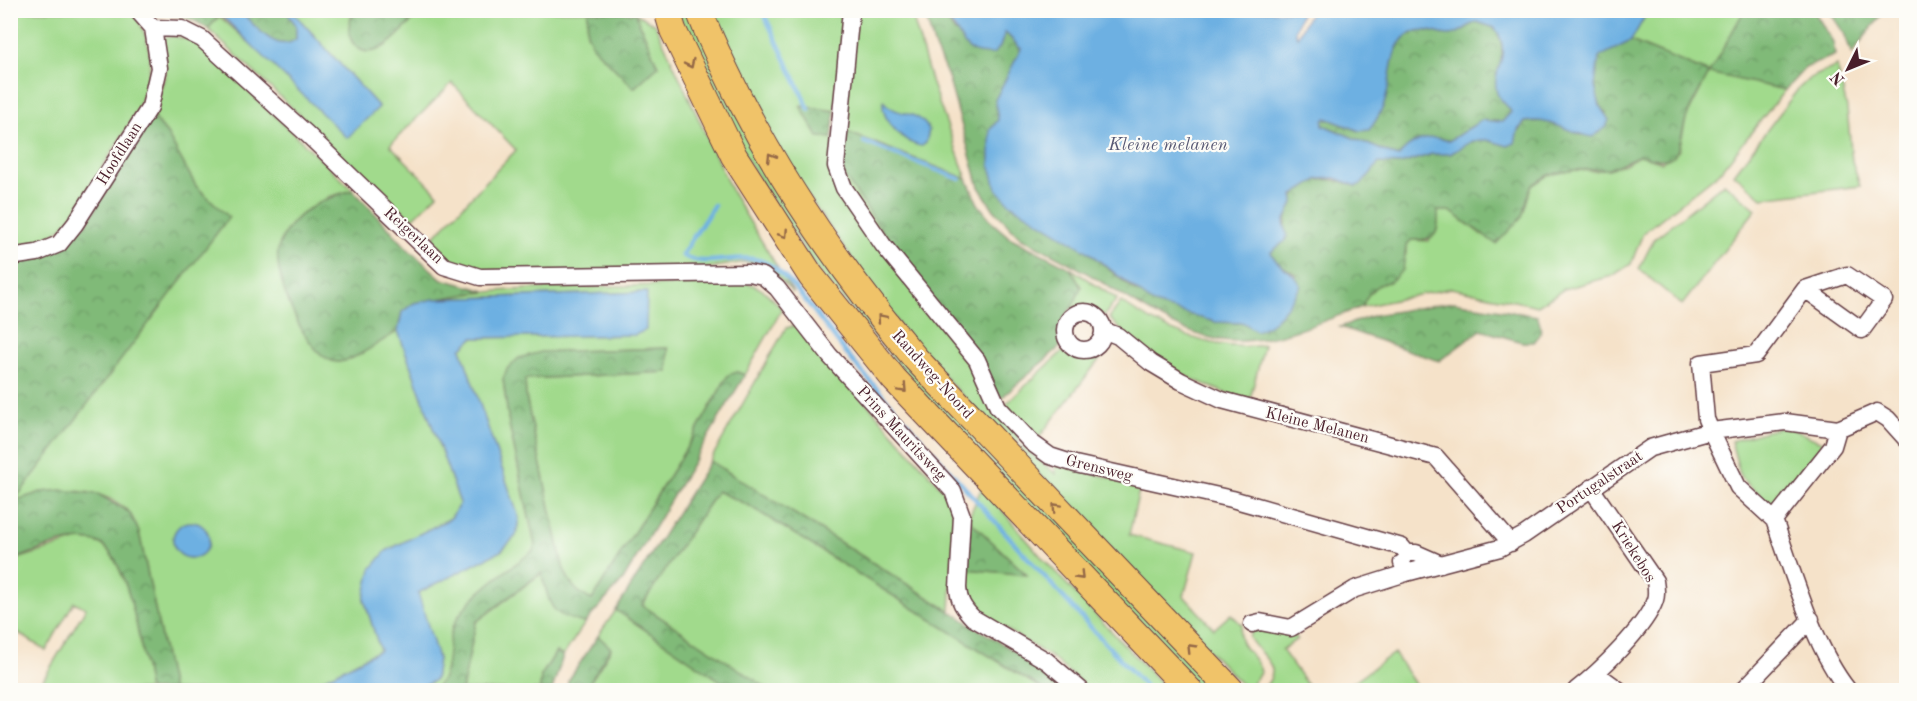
<svg xmlns="http://www.w3.org/2000/svg" width="1917" height="701" viewBox="0 0 1917 701" font-family="'Old Standard TT',serif">
<defs>
<pattern id="forest-crowns" width="20" height="18" patternUnits="userSpaceOnUse" patternTransform="scale(1.5)"><rect width="20" height="18" fill="#80ba78"/><path d="M2 6a3 3 0 1 1 6 0M12 15a3 3 0 1 1 6 0" fill="none" stroke="#6b9763"/></pattern>
</defs>
<rect width="100%" height="100%" fill="#fdfcf7"/>
<filter id="ink" filterUnits="userSpaceOnUse"><feTurbulence type="fractalNoise" baseFrequency=".0167" numOctaves="2"/><feDisplacementMap in="SourceGraphic" scale="12" xChannelSelector="R" yChannelSelector="G"/><feConvolveMatrix kernelMatrix="1 2 1 2 8 2 1 2 1" color-interpolation-filters="sRGB"/></filter>
<filter id="wash" filterUnits="userSpaceOnUse"><feTurbulence type="fractalNoise" baseFrequency=".008" numOctaves="4" result="noise"/><feDisplacementMap in="SourceGraphic" scale="24" xChannelSelector="R" yChannelSelector="G"/><feGaussianBlur stdDeviation="1.35" result="paint"/><feColorMatrix in="noise" values="0 0 0 0 0 0 0 0 0 0 0 0 0 0 0 0 0 1.4 0 .05"/><feComposite in="paint" operator="in"/></filter>
<g filter="url(#wash)">
<rect width="100%" height="100%" fill="#f5e2c9"/>
<path fill="#a1da8c" stroke="#767c5c" stroke-width="1.5" fill-rule="evenodd" d="M 11,11 L 132,11 C 176,70 129,124 97,175 C 86,192 74,219 58,231 C 44,241 27,245 11,247 Z
M 292,11 L 356,11 L 350,18 L 389,42 L 422,11 L 588,11 L 587,33 L 658,66 L 635,13 L 655,24 L 733,194 L 793,293 L 773,272 L 761,264 L 745,262 L 679,273 L 463,271 L 425,246 L 516,150 L 452,83 L 390,145 L 438,194 L 405,226 L 308,123 L 208,29 L 219,16 L 268,59 L 379,107 Z
M 677,11 L 691,11 L 828,265 L 1220,690 L 1201,690 L 970,449 L 817,270 L 741,150 Z
M 710,11 L 845,11 L 835,111 L 801,106 L 832,138 L 1019,437 L 1018,443 L 1056,474 L 1055,467 L 1060,464 L 1140,486 L 1129,535 L 1196,552 L 1184,596 L 1214,629 L 1231,614 L 1242,625 C 1233,647 1257,653 1261,672 L 1247,690 L 955,388 L 902,329 L 785,164 Z
M 856,11 L 911,11 L 932,84 L 967,179 L 844,131 Z
M 1648,11 L 1744,11 L 1710,73 L 1785,90 L 1719,173 L 1643,233 L 1631,264 L 1612,276 L 1564,289 L 1538,306 L 1451,288 L 1362,307 L 1367,293 L 1383,282 L 1406,254 L 1406,246 L 1411,240 L 1429,241 L 1438,211 L 1450,211 L 1485,237 L 1522,217 L 1531,186 L 1548,175 L 1574,170 L 1595,171 L 1625,164 L 1640,155 L 1662,162 L 1679,150 L 1686,118 L 1709,73 L 1631,41 Z
M 174,36 L 197,42 L 353,190 L 328,197 L 338,362 L 353,357 L 398,331 L 460,503 L 451,518 L 386,551 L 364,599 L 380,650 L 302,690 L 172,690 L 139,532 C 136,526 133,516 128,511 C 97,482 50,490 13,502 L 228,217 L 196,186 L 167,134 L 152,116 L 166,73 L 162,38 ZM 207,531 L 208,546 L 189,558 L 176,549 Z
M 1837,66 L 1847,108 L 1852,161 L 1860,186 L 1762,198 L 1734,174 L 1798,89 L 1810,78 Z
M 1724,183 L 1756,209 L 1682,305 L 1639,269 L 1654,239 Z
M 1070,268 L 1117,299 L 1104,316 L 1090,307 L 1071,309 L 1081,287 Z
M 742,282 C 760,285 770,295 782,309 L 745,375 L 737,372 L 728,375 L 694,436 L 592,600 C 575,592 570,584 563,567 L 526,397 L 525,379 L 667,372 L 668,348 L 541,352 L 503,379 L 509,424 L 535,545 L 533,551 L 489,585 L 452,627 L 447,669 L 440,684 L 433,690 L 416,690 L 435,680 L 438,658 L 417,593 L 501,551 L 516,536 L 519,518 L 461,349 L 473,338 L 635,335 L 646,292 L 434,299 C 535,282 640,289 742,282 Z
M 1121,302 C 1160,329 1216,353 1264,345 L 1249,403 L 1180,374 L 1128,337 L 1109,318 Z
M 798,325 L 946,493 L 955,518 L 950,611 L 710,461 L 786,328 Z
M 1106,344 L 1109,347 L 1036,441 L 1004,406 L 1065,349 C 1080,361 1093,357 1106,344 Z
M 1785,426 L 1824,443 L 1772,506 L 1741,478 L 1731,441 Z
M 982,487 L 1044,560 L 1167,690 L 1089,690 L 1051,657 L 971,608 L 965,591 L 966,569 L 1026,574 L 968,519 Z
M 717,491 L 748,505 L 1044,690 L 770,690 L 642,605 Z
M 78,540 C 83,541 91,540 96,542 C 129,552 143,659 149,690 L 37,690 L 86,608 L 74,602 L 46,651 L 11,628 L 11,561 Z
M 542,573 C 548,604 553,615 585,623 L 563,656 L 556,652 L 541,676 L 540,690 L 462,690 L 476,622 Z
M 616,610 L 734,690 L 585,690 L 611,649 L 598,636 Z
M 1253,628 L 1293,631 L 1297,639 L 1282,650 L 1311,690 L 1262,690 C 1287,665 1259,657 1249,637 Z
M 1394,653 L 1419,690 L 1342,690 Z"/>
<path fill="url(#forest-crowns)" stroke="#656c52" stroke-width="1.5" d="M 150,11 L 216,11 L 219,16 L 208,29 C 190,16 175,13 153,16 Z
M 240,11 L 291,11 L 288,14 L 296,25 L 296,39 C 276,55 254,24 240,11 Z
M 356,11 L 356,10 L 422,11 C 409,22 396,41 380,49 C 355,61 339,31 356,11 Z
M 588,11 L 635,13 L 658,66 L 634,88 L 594,48 L 587,33 Z
M 924,11 L 946,19 L 955,32 L 1000,47 L 1005,32 L 1021,49 L 996,100 L 998,120 L 990,130 L 1063,235 L 1087,251 L 1135,291 L 1215,322 L 1244,323 L 1297,275 L 1277,263 L 1271,252 L 1285,241 C 1284,192 1306,167 1356,186 C 1367,180 1368,169 1379,163 L 1401,164 L 1432,154 L 1450,154 L 1472,141 L 1487,140 L 1508,146 L 1525,122 L 1549,121 L 1582,135 L 1606,113 C 1592,98 1594,75 1599,56 L 1631,41 L 1709,73 L 1744,11 L 1814,11 L 1833,42 L 1835,55 L 1805,68 L 1785,90 L 1709,73 C 1702,88 1691,103 1686,119 C 1676,153 1682,168 1640,155 L 1609,169 L 1574,170 L 1548,175 L 1531,186 L 1522,217 L 1496,244 L 1450,211 L 1438,211 C 1439,237 1436,240 1411,240 L 1406,246 L 1403,270 L 1390,282 C 1375,283 1367,294 1362,307 C 1325,320 1284,339 1244,341 C 1193,344 1144,309 1103,283 C 1077,266 1048,252 1020,237 L 994,210 L 979,187 L 948,77 L 935,48 Z
M 1829,11 L 1884,11 L 1852,54 L 1844,33 Z
M 1477,22 L 1495,28 C 1507,47 1501,62 1496,83 L 1511,112 L 1502,122 L 1482,120 L 1449,141 L 1440,138 L 1402,152 L 1398,157 L 1323,125 L 1323,120 L 1326,118 L 1360,131 L 1399,42 C 1426,19 1427,37 1452,34 C 1462,33 1468,25 1477,22 Z
M 800,106 L 835,111 L 832,138 L 818,137 Z
M 152,116 L 167,134 L 196,186 L 229,217 L 14,501 L 41,492 L 62,490 L 98,494 L 129,512 L 139,532 L 172,690 L 149,690 C 143,660 129,550 96,542 C 69,535 35,552 11,561 L 11,261 L 68,240 L 87,223 Z
M 844,131 L 967,179 L 978,204 L 994,224 L 1009,237 L 1070,268 L 1081,287 C 1078,294 1075,304 1070,310 C 1062,321 1054,330 1062,345 L 999,400 L 843,174 Z
M 353,190 L 409,250 L 442,279 L 486,291 L 414,303 L 402,312 L 398,331 C 384,339 352,363 337,362 C 307,361 270,272 279,246 C 290,213 322,199 353,190 Z
M 1453,302 L 1537,316 C 1542,327 1543,332 1534,342 L 1522,342 L 1481,330 L 1439,361 L 1340,327 L 1375,315 Z
M 668,348 L 668,372 L 525,379 L 526,397 L 563,567 C 570,584 575,592 592,600 L 694,436 L 728,375 L 737,372 L 745,375 L 623,580 L 585,623 C 546,614 552,606 541,573 L 476,622 L 462,690 L 433,690 C 453,674 444,649 453,627 C 465,597 508,570 533,551 L 535,545 L 509,424 L 503,379 L 507,369 L 519,358 L 541,352 Z
M 710,461 L 1063,682 L 1073,690 L 1044,690 L 748,505 L 717,491 L 642,605 L 770,690 L 734,690 L 616,610 Z
M 968,519 L 1027,575 L 967,569 Z
M 598,636 L 611,648 L 585,690 L 567,690 L 568,681 Z
M 556,652 L 563,656 L 552,690 L 540,690 L 541,676 Z"/>
<path fill="#6db0e2" stroke="#5c6886" stroke-width="1.5" fill-rule="evenodd" d="M 216,10 L 240,11 C 254,24 276,55 296,39 L 296,25 L 288,14 L 292,11 L 379,107 L 347,138 Z
M 929,11 L 1302,11 L 1295,31 L 1297,37 L 1311,11 L 1648,11 L 1631,41 L 1599,57 L 1595,86 L 1600,106 L 1609,120 L 1606,127 L 1593,137 C 1568,133 1551,117 1525,122 L 1518,130 L 1515,143 L 1508,146 L 1487,140 L 1472,141 L 1450,154 L 1432,154 L 1400,164 L 1379,163 L 1362,184 L 1356,186 L 1335,178 L 1319,179 L 1293,195 L 1294,201 L 1284,222 L 1287,235 L 1285,241 L 1271,252 C 1277,268 1295,270 1301,286 C 1290,303 1277,325 1256,331 L 1244,323 L 1215,322 L 1154,304 L 1087,251 L 1010,204 L 996,188 L 990,166 L 990,130 L 998,120 L 995,100 L 1021,49 L 1005,32 L 1000,47 L 993,54 C 956,55 966,35 946,19 C 941,15 934,15 929,11 ZM 1477,22 L 1495,28 C 1514,58 1490,68 1497,93 C 1499,100 1508,105 1511,112 L 1502,122 L 1482,120 L 1449,141 C 1429,134 1411,140 1398,157 L 1323,125 L 1323,120 L 1326,118 L 1360,131 L 1369,130 C 1377,120 1383,110 1386,98 C 1392,77 1389,41 1413,32 C 1427,27 1435,34 1449,35 C 1460,35 1467,25 1477,22 Z
M 883,101 C 898,119 917,107 929,130 L 926,143 L 922,146 C 905,145 880,119 883,101 Z
M 647,292 L 646,330 L 635,335 L 473,338 L 461,349 L 519,518 L 516,536 L 501,551 L 418,593 L 438,658 L 435,680 L 416,690 L 302,690 L 380,650 L 364,599 L 371,569 L 386,551 L 451,518 L 460,503 L 398,331 L 402,312 L 414,303 L 434,299 Z
M173 540a18 18 0 1 1 36 0a18 18 0 1 1-36 0Z"/>
<g fill="none" stroke-linecap="round" stroke-linejoin="round">
<path stroke="#6db0e2" stroke-width="4.5" d="M 762,10 L 809,109
M 864,142 L 960,179
M 714,205 L 682,255 C 707,271 744,248 770,265 C 796,281 833,339 856,365 C 953,474 1049,584 1149,690"/>
</g>
</g>
<g filter="url(#ink)">
<g fill="none" stroke-linecap="round" stroke-linejoin="round">
<defs>
<path id="minor" d="M 851,10 L 836,166 L 844,188 L 883,245 L 977,360 L 998,407 L 1032,443 L 1050,456 L 1075,464 L 1232,499 L 1402,547 L 1407,553 L 1416,553 L 1441,564
M 153,28 L 182,29 L 202,39 L 307,134 L 444,266 L 480,277 L 748,273 L 763,276 L 777,288 L 830,356 L 953,491 L 962,516 L 958,588 C 959,601 963,608 973,618 L 1047,661 L 1081,690
M 10,257 L 37,253 L 59,244 L 75,224 L 150,107 L 159,68 L 153,28 L 137,10
M 1847,275 L 1884,300 L 1862,330 L 1805,289 Z
M1065 331a19 19 0 1 1 38 0a19 19 0 1 1-38 0Z
M 1103,330 L 1118,336 L 1151,363 L 1181,381 L 1222,400 L 1436,457 L 1511,543
M 1774,520 L 1738,487 L 1711,431 L 1706,419 L 1701,363 L 1756,355 L 1805,289
M 1406,573 L 1500,548 L 1524,535 L 1650,448 L 1711,431 L 1785,422 L 1838,429
M 1252,624 L 1260,622 L 1291,628 L 1355,589 L 1406,573 L 1402,563
M 1597,674 L 1619,690
M 1576,690 C 1599,672 1646,627 1655,600 C 1657,594 1656,587 1655,581 L 1591,488
M 1743,690 L 1811,619
M 1848,690 C 1813,646 1794,574 1774,520 L 1833,446 L 1838,429 L 1877,412 L 1888,419 L 1906,439"/>
<path id="primary" d="M 667,10 L 673,30 L 734,156 L 811,276 L 894,379 L 1189,690
M 699,10 C 710,40 725,70 739,98 C 788,193 847,278 916,359 L 1231,690"/>
</defs>
<use href="#minor" stroke="#643c43" stroke-width="19"/>
<use href="#primary" stroke="#643c43" stroke-width="28"/>
<use href="#minor" stroke="#fff" stroke-width="16"/>
<use href="#primary" stroke="#f0c369" stroke-width="26"/>
</g>
<defs><path id="oneway-chevron" d="M-2-3.5L2.5 0L-2 3.5" fill="none" stroke-width="1.6" stroke-linecap="round" stroke-linejoin="round" transform="scale(1.5)"/></defs>
<g stroke="#956947">
<use href="#oneway-chevron" transform="translate(690 64) rotate(64)"/>
<use href="#oneway-chevron" transform="translate(771 157) rotate(-121)"/>
<use href="#oneway-chevron" transform="translate(784 234) rotate(57)"/>
<use href="#oneway-chevron" transform="translate(881 318) rotate(-130)"/>
<use href="#oneway-chevron" transform="translate(903 389) rotate(47)"/>
<use href="#oneway-chevron" transform="translate(1056 507) rotate(-133)"/>
<use href="#oneway-chevron" transform="translate(1080 576) rotate(46)"/>
<use href="#oneway-chevron" transform="translate(1191 648) rotate(-134)"/>
</g>
</g>
<g text-anchor="middle" dominant-baseline="central" stroke-width="4.5" stroke-linejoin="round" paint-order="stroke">
<g font-size="16" fill="#4a1f2b" stroke="#fdfcf7">
<text transform="translate(120 154) rotate(-58)">Hoofdlaan</text>
<text transform="translate(413 236) rotate(43)">Reigerlaan</text>
<text transform="translate(932 375) rotate(48)">Randweg-Noord</text>
<text transform="translate(1317 426) rotate(14)">Kleine Melanen</text>
<text transform="translate(901 434) rotate(47)">Prins Mauritsweg</text>
<text transform="translate(1099 469) rotate(14)">Grensweg</text>
<text transform="translate(1600 483) rotate(-34)">Portugalstraat</text>
<text transform="translate(1633 552) rotate(58)">Kriekebos</text>
</g>
<g font-size="18" font-style="italic" fill="#585974" stroke="#fdfcf7">
<text x="1168" y="145">Kleine melanen</text>
</g>
</g>
<rect width="1917" height="701" fill="none" stroke="#fdfcf7" stroke-width="36"/>
<g transform="translate(1848 69) rotate(227)" stroke="#fdfcf7" stroke-width="4.5" paint-order="stroke">
<path d="M0-4.5L10 22L0 15L-10 22Z" fill="#4a1f2b"/>
<text y="-9" font-size="16" font-weight="bold" text-anchor="middle" fill="#4a1f2b">N</text>
</g>
</svg>
